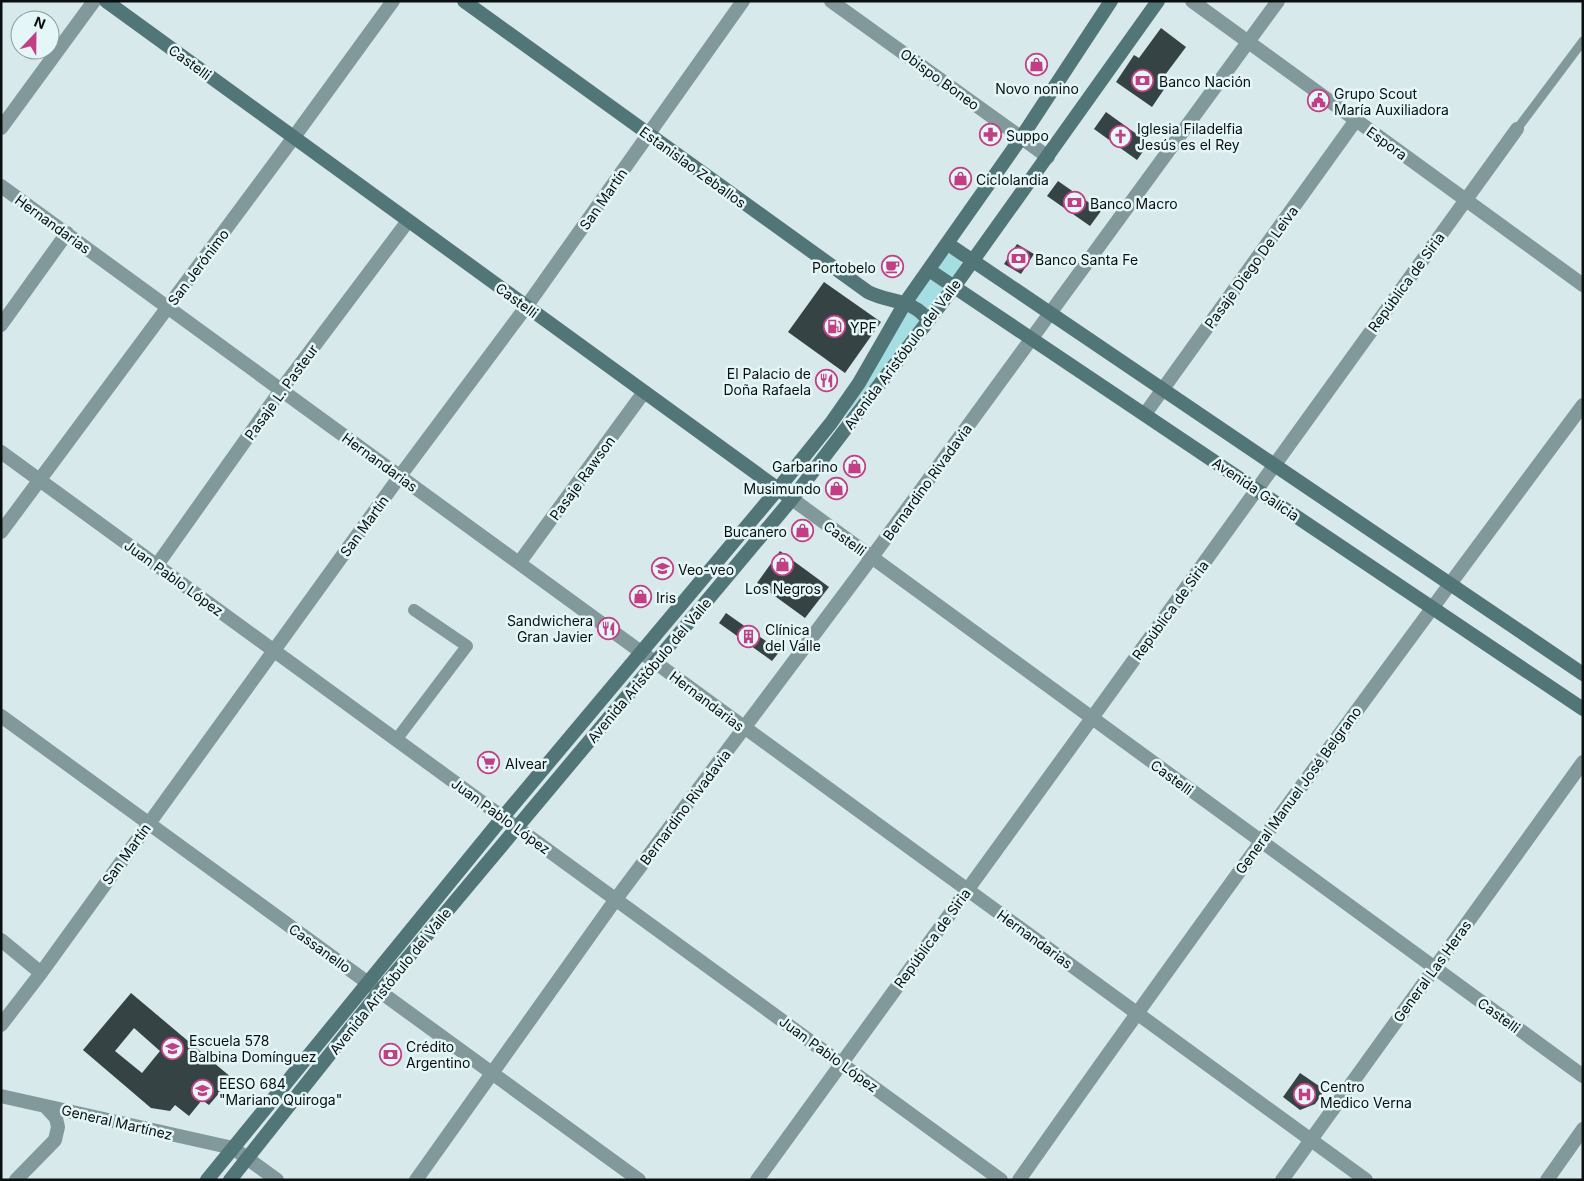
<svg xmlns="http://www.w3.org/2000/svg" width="1584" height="1181" viewBox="0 0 1584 1181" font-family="Inter,sans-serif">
<rect width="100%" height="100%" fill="#d7e9ea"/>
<path fill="#a5dee2" d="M 948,254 C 956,255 959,257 962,264 L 953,278 L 938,269 C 939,261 942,258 948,254 Z
M 930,278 L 945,289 L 929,310 L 919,302 L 914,300 Z
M 905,313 L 912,313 L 918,319 L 919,322 L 845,417 Z"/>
<path fill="#354344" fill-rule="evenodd" d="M 1161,28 L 1186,47 L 1165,75 L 1171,79 L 1152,107 L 1116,82 L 1134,55 L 1139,58 Z
M 1106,112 L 1149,143 L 1137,160 L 1094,129 Z
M 1058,181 L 1101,211 L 1090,226 L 1047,196 Z
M 1017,244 L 1034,254 L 1021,274 L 1004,264 Z
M 824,282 L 881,322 L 845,373 L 788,332 Z
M 780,551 L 829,587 L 805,618 L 757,583 Z
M 726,613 L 780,651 L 772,661 L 719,623 Z
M 131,993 L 232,1078 L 209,1105 L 202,1100 L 189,1116 L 175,1105 L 170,1111 L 151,1108 L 83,1050 ZM 134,1028 L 160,1051 L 142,1073 L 115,1051 Z
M 1300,1073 L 1325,1090 L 1315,1104 L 1300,1110 L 1283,1097 Z"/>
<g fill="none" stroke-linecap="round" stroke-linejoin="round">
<path stroke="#82999b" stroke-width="9" d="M 1517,129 L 1583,41"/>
<path stroke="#82999b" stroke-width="12" d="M 396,740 L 467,646 L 414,610"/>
<path stroke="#82999b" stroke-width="14" d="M 831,1 L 1048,157
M 1192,1 L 1583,285
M 1,128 L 94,1
M 1,186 L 1366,1180
M 1,325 L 67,233
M 1145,414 L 1356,120
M 1,452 L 1001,1180
M 792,499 L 1583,1076
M 1,532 L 294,137 L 393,1
M 519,563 L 644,392
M 157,565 L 281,390 L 408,221
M 1,716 L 639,1180
M 1,940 L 41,973
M 1,1025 L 41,973 L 400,476 L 526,307 L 743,1
M 1,1096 L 233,1148 L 277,1180
M 16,1180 L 55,1140 L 58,1127 L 56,1118 L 45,1106
M 416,1180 L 616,899 L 872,557 L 1278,1
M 757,1180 L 1092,718 L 1517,129
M 1019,1180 C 1203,918 1392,661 1583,405
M 1282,1180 L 1583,762
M 1547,1180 L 1583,1129"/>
<path stroke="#527577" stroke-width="14" d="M 106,1 L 785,494
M 464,1 L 868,292 C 889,303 915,299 928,321
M 948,244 L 1583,674
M 929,270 L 1583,709
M 207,1180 L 503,817 L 778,489 L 831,423 L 859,383 L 905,303 L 1021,138 L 1111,1
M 230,1180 L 380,991 L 792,499 L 954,287 L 1158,1"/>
</g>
<defs>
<symbol id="shop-ring" viewBox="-11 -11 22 22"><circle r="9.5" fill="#e4f6f7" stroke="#c23f86" stroke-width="1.5"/><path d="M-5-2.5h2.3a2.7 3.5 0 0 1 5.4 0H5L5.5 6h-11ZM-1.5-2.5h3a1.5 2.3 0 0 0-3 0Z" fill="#c23f86"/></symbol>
<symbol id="bank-ring" viewBox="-11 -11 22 22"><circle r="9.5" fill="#e4f6f7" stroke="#c23f86" stroke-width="1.5"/><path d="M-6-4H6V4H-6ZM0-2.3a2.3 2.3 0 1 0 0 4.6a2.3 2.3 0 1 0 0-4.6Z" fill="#c23f86"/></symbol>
<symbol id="civic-ring" viewBox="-11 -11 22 22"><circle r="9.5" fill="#e4f6f7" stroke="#c23f86" stroke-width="1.5"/><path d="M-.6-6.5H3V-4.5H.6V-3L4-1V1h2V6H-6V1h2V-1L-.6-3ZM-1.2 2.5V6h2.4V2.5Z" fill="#c23f86"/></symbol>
<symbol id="pharmacy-ring" viewBox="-11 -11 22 22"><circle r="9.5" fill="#e4f6f7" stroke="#c23f86" stroke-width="1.5"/><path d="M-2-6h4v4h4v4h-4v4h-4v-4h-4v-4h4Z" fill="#c23f86"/></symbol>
<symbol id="church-ring" viewBox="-11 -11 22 22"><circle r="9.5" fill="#e4f6f7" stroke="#c23f86" stroke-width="1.5"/><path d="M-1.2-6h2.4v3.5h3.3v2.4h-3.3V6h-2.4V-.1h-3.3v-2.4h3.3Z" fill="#c23f86"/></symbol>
<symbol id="cafe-ring" viewBox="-11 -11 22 22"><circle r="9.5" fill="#e4f6f7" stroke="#c23f86" stroke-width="1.5"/><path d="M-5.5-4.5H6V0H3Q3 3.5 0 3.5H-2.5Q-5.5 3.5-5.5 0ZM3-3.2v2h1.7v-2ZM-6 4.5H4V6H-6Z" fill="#c23f86"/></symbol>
<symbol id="fuel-ring" viewBox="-11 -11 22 22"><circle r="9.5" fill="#e4f6f7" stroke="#c23f86" stroke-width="1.5"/><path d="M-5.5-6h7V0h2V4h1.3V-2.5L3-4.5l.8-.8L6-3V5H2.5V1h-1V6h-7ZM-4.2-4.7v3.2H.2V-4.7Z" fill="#c23f86"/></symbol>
<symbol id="restaurant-ring" viewBox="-11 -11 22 22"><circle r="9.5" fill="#e4f6f7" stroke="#c23f86" stroke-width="1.5"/><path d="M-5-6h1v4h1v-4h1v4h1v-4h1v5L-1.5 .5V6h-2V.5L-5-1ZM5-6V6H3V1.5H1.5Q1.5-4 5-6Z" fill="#c23f86"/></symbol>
<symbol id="school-ring" viewBox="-11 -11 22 22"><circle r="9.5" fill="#e4f6f7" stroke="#c23f86" stroke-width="1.5"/><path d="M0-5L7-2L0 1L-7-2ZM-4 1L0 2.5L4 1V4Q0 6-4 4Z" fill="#c23f86"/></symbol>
<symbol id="building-ring" viewBox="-11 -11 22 22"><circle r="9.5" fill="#e4f6f7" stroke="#c23f86" stroke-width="1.5"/><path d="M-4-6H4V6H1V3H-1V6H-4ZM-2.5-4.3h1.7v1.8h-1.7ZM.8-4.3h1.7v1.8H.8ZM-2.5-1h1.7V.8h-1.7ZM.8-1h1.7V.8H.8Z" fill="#c23f86"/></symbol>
<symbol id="supermarket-ring" viewBox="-11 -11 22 22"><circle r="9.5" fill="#e4f6f7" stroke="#c23f86" stroke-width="1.5"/><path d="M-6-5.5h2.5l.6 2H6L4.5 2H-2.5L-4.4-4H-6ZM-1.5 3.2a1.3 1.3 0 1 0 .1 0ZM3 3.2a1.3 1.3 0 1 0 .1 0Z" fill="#c23f86"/></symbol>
<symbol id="hospital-ring" viewBox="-11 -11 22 22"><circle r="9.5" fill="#e4f6f7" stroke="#c23f86" stroke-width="1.5"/><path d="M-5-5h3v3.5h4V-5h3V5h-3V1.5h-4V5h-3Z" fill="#c23f86"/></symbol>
</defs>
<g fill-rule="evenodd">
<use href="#shop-ring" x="1024" y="52" width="25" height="25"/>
<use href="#bank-ring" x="1130" y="68" width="25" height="25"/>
<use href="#civic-ring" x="1306" y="88" width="25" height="25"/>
<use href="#pharmacy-ring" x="978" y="122" width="25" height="25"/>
<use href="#church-ring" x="1108" y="124" width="25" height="25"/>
<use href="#shop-ring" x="948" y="166" width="25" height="25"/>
<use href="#bank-ring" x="1062" y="190" width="25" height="25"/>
<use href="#bank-ring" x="1006" y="246" width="25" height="25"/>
<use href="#cafe-ring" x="880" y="254" width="25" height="25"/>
<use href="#fuel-ring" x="822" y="314" width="25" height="25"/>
<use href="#restaurant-ring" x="814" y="368" width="25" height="25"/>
<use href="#shop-ring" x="842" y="454" width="25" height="25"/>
<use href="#shop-ring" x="824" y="476" width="25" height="25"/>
<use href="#shop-ring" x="790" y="518" width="25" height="25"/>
<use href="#shop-ring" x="770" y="552" width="25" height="25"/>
<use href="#school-ring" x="650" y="556" width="25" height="25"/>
<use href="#shop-ring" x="628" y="584" width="25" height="25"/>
<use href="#restaurant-ring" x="596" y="616" width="25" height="25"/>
<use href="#building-ring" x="736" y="624" width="25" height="25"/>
<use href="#supermarket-ring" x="476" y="750" width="25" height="25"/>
<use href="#school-ring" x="160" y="1036" width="25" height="25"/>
<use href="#bank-ring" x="378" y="1042" width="25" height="25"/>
<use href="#school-ring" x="190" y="1078" width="25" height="25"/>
<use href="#hospital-ring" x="1292" y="1082" width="25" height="25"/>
</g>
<g text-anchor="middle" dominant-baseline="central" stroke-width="5" stroke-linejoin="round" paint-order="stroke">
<g font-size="14" fill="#0a1010" stroke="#e4f6f7">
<text transform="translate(190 62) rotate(36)">Castelli</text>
<text transform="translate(940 79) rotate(36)">Obispo Boneo</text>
<text transform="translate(1387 143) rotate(36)">Espora</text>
<text transform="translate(693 167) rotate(36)">Estanislao Zeballos</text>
<text transform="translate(603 199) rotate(-55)">San Martín</text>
<text transform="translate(53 224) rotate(36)">Hernandarias</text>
<text transform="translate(198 267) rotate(-53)">San Jerónimo</text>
<text transform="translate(1251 267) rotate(-54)">Pasaje Diego De Leiva</text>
<text transform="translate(1406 282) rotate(-54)">República de Siria</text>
<text transform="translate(517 300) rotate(36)">Castelli</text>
<text transform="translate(902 354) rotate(-53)">Avenida Aristóbulo del Valle</text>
<text transform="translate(281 392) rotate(-54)">Pasaje L. Pasteur</text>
<text transform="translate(380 462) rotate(36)">Hernandarias</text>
<text transform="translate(582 478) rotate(-54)">Pasaje Rawson</text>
<text transform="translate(927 482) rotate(-54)">Bernardino Rivadavia</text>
<text transform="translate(1256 489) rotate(34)">Avenida Galicia</text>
<text transform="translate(364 526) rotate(-54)">San Martín</text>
<text transform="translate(845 538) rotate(36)">Castelli</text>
<text transform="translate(174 578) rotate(36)">Juan Pablo López</text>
<text transform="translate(1170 610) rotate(-54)">República de Siria</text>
<text transform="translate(649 670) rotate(-50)">Avenida Aristóbulo del Valle</text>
<text transform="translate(707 701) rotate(37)">Hernandarias</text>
<text transform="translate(1172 777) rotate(36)">Castelli</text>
<text transform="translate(1298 790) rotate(-54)">General Manuel José Belgrano</text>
<text transform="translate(685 807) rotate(-53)">Bernardino Rivadavia</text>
<text transform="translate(501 816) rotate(36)">Juan Pablo López</text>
<text transform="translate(126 854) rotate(-54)">San Martín</text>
<text transform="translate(932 938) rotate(-54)">República de Siria</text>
<text transform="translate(1035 939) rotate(36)">Hernandarias</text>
<text transform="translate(320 948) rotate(36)">Cassanello</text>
<text transform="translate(1432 971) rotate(-54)">General Las Heras</text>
<text transform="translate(390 981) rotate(-51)">Avenida Aristóbulo del Valle</text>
<text transform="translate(1499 1015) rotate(36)">Castelli</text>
<text transform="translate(829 1054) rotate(36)">Juan Pablo López</text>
<text transform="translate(117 1122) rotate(13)">General Martínez</text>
</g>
<g font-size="14" fill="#0a1010" stroke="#e4f6f7" text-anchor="start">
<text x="1159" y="81">Banco Nación</text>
<text x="1037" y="88" text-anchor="middle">Novo nonino</text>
<text x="1334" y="93">Grupo Scout<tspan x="1334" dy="16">María Auxiliadora</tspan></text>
<text x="1137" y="128">Iglesia Filadelfia<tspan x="1137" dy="16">Jesús es el Rey</tspan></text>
<text x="1006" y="135">Suppo</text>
<text x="976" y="179">Ciclolandia</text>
<text x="1090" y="203">Banco Macro</text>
<text x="1035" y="259">Banco Santa Fe</text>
<text x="876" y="267" text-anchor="end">Portobelo</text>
<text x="850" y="327">YPF</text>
<text x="811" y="373" text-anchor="end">El Palacio de<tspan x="811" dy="16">Doña Rafaela</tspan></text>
<text x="838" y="466" text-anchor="end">Garbarino</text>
<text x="821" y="488" text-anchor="end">Musimundo</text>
<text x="787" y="531" text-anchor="end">Bucanero</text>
<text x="678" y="569">Veo-veo</text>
<text x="783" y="588" text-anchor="middle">Los Negros</text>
<text x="656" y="597">Iris</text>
<text x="593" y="620" text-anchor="end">Sandwichera<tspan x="593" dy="16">Gran Javier</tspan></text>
<text x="765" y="629">Clínica<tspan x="765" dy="16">del Valle</tspan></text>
<text x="505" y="763">Alvear</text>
<text x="189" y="1040">Escuela 578<tspan x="189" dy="16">Balbina Domínguez</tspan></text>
<text x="406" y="1046">Crédito<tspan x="406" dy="16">Argentino</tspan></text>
<text x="219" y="1083">EESO 684<tspan x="219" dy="16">"Mariano Quiroga"</tspan></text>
<text x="1320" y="1086">Centro<tspan x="1320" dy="16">Medico Verna</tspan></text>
</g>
</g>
<rect width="1584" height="1181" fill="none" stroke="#0a1010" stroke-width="5"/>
<g transform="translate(35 35) rotate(22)"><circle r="24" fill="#e4f6f7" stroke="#8d9a9b"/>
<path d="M0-4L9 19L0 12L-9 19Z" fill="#c23f86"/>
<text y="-8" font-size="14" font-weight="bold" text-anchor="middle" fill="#0a1010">N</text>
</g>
</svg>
